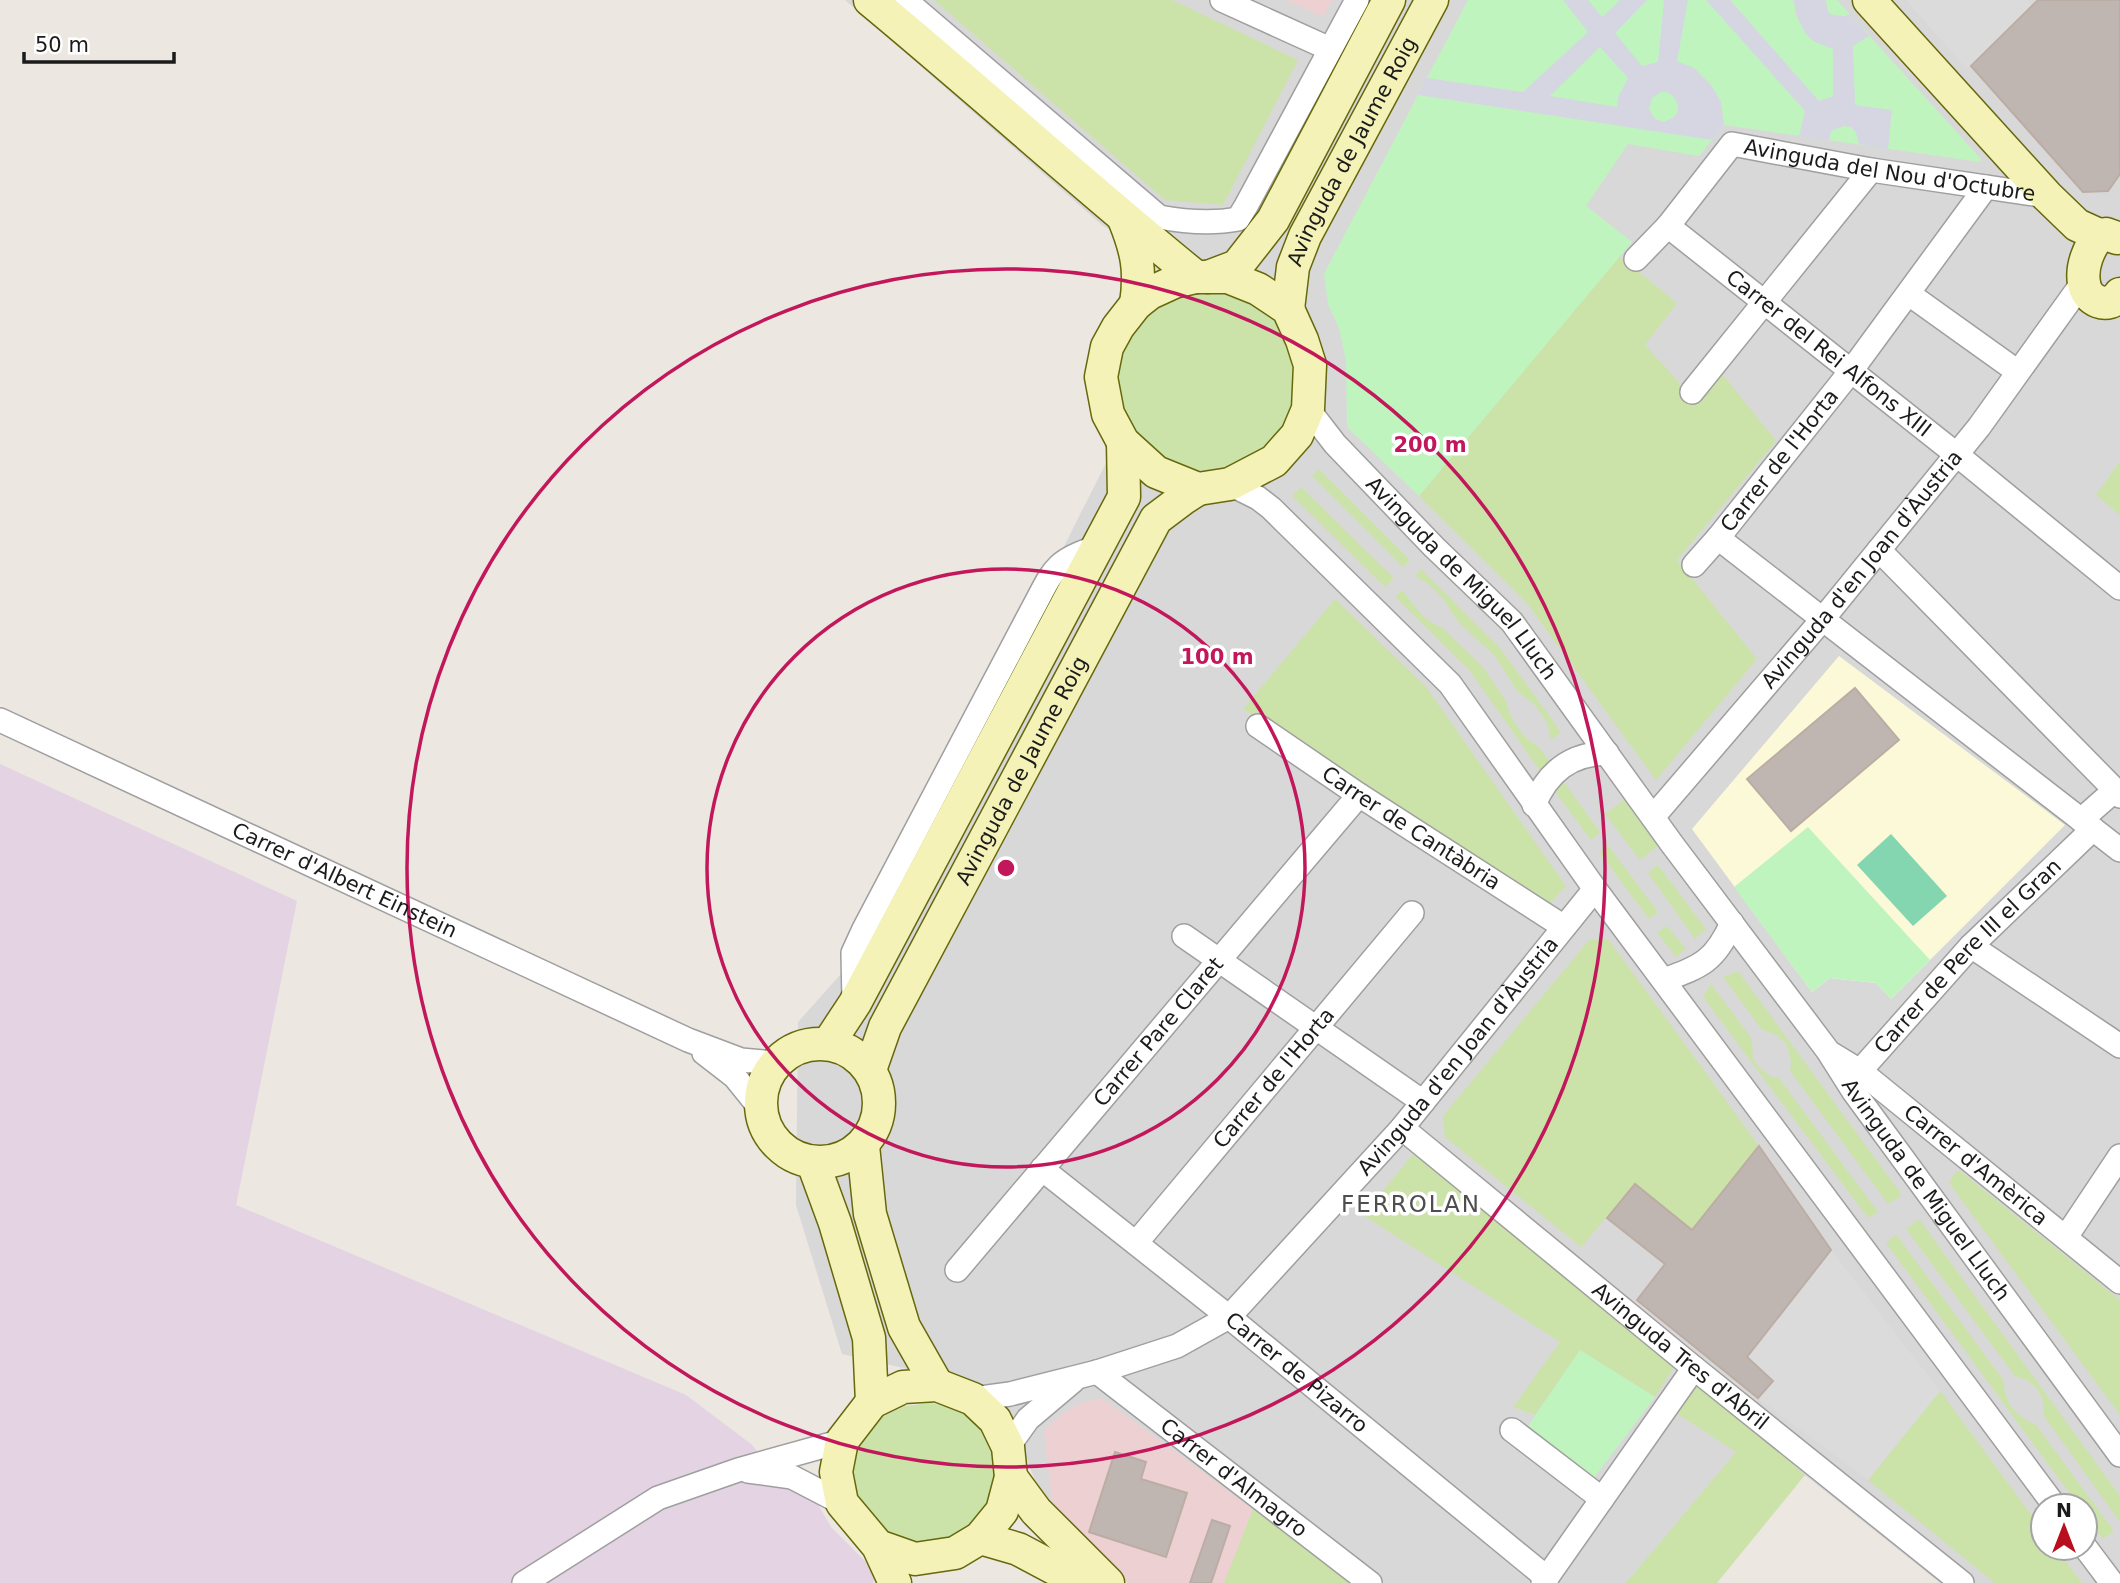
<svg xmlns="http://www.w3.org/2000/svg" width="2120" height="1583" viewBox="0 0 2120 1583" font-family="'DejaVu Sans',sans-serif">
<rect width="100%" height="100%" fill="#ece7e1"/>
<path fill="#d9d8d8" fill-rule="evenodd" d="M 845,0 L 2120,0 L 2120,1583 L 1940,1583 L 1765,1443 L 1638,1583 L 1128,1583 L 1073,1532 L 1036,1483 L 1012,1421 L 978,1385 L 842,1354 L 796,1205 L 798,1022 L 840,975 L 1031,612 L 1187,302 L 1135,245 L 1102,225 ZM 2043,1506 L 2085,1506 L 2085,1548 L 2043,1548 Z"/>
<path fill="#ecd0d2" d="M 1286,0 L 1332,0 L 1323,17 Z
M 1102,1398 L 1253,1509 L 1225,1583 L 1128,1583 L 1053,1513 L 1044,1430 L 1062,1414 L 1080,1403 Z"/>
<path fill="#e4d3e3" d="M 0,764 L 297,901 L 236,1205 L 686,1395 L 751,1444 L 788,1487 L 816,1501 L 831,1527 L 876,1572 L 873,1583 L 0,1583 Z"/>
<path fill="#fcf9d9" d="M 1839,656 L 2065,825 L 1891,999 L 1876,983 L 1830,978 L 1812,992 L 1692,829 Z"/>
<path fill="#cbe3a9" d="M 934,0 L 1172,0 L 1298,60 L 1223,205 L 1165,200 Z
M 1619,256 L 1677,303 L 1645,345 L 1678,381 L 1689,404 L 1720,371 L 1776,441 L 1677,560 L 1757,659 L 1656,780 L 1526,602 L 1419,496 Z
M1117 381a90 90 0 1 1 180 0a90 90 0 1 1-180 0Z
M 2120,461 L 2120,515 L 2096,495 Z
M 1319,469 L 1410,560 L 1403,567 L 1312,476 Z
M 1301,487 L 1394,578 L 1385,587 L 1292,496 Z
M 1421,569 L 1500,648 L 1561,732 L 1551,740 L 1547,723 L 1536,706 L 1517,691 L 1495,656 L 1459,623 L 1441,596 L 1427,583 L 1415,576 Z
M 1402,590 L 1421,614 L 1432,623 L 1442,627 L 1483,667 L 1506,701 L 1509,712 L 1516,725 L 1526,738 L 1540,748 L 1550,763 L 1540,771 L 1470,671 L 1395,597 Z
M 1335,599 L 1426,687 L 1566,886 L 1548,906 L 1243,709 Z
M 1561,778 L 1600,832 L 1591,840 L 1552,788 Z
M 1629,796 L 1663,842 L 1640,860 L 1605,814 Z
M 1608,845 L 1658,912 L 1649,919 L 1599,852 Z
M 1658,865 L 1706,929 L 1695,939 L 1648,873 Z
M 1667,926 L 1686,949 L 1676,957 L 1657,933 Z
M 1589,940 L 1609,940 L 1759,1146 L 1692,1230 L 1635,1184 L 1581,1247 L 1445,1137 L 1443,1116 Z
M 1738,971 L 1902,1195 L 1888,1204 L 1790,1071 L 1791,1062 L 1787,1045 L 1777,1035 L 1762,1030 L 1723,977 Z
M 1711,984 L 1752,1039 L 1753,1059 L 1761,1069 L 1770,1076 L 1779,1078 L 1878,1212 L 1868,1218 L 1703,997 Z
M 1413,1154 L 1676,1364 L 1655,1397 L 1580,1350 L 1535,1415 L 1513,1407 L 1560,1342 L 1363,1215 Z
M 1956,1171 L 1960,1171 L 2120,1300 L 2120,1415 L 1949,1183 Z
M 1919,1219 L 2120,1496 L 2120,1522 L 2044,1416 C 2045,1395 2036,1381 2015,1376 L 1906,1229 Z
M 1896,1234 L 2004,1381 C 2004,1404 2016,1416 2036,1425 L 2114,1531 L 2103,1539 L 2085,1514 L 2085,1506 L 2079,1506 L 1886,1243 Z
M 1697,1380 L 1805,1475 L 1717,1583 L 1626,1583 L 1736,1452 L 1676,1413 Z
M 1940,1391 L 2043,1531 L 2043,1548 L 2056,1548 L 2082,1583 L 1995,1583 L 1868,1480 Z
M 931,1403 L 954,1408 L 974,1420 L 989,1438 L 1000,1483 L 983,1526 L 919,1552 L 873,1531 L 851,1485 L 853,1459 L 864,1435 L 881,1417 L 905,1406 Z
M 1253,1509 L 1350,1583 L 1224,1583 Z"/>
<path fill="#c0f4bf" d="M 1468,0 L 1837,0 L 1981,159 L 1980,162 L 1724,125 L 1699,156 L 1628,144 L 1586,206 L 1632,242 L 1419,496 L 1347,427 L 1346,361 L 1339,328 L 1328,304 L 1324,274 Z
M 1808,827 L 1930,960 L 1891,999 L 1876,983 L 1830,978 L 1812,992 L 1734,887 Z
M 1580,1350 L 1655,1397 L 1593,1479 L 1526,1429 Z"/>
<path fill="#83d6af" d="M 1891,834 L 1947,896 L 1913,926 L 1857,865 Z"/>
<path fill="#dbdbdb" d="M 1906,0 L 2026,0 L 2032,6 L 1967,69 Z
M 1831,1250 L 1940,1391 L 1868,1480 L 1758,1398 L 1773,1381 L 1747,1357 Z"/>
<path fill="#d5d6e1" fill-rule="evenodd" d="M 1563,0 L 1588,0 L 1602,17 L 1620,0 L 1647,0 L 1615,33 L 1642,66 L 1658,62 L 1664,1 L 1662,0 L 1688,0 L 1677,61 L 1694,68 L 1712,86 L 1721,102 L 1724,125 L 1712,140 L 1418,95 L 1427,78 L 1523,92 L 1588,32 ZM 1600,47 L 1628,78 L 1618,97 L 1617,107 L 1550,96 ZM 1661,92 L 1667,92 L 1673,96 L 1678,105 L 1678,111 L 1674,117 L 1664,122 L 1655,119 L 1649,109 L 1652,98 Z
M 1706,0 L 1730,0 L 1819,101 L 1833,96 L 1833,49 L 1813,41 L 1805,33 L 1796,15 L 1794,1 L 1792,0 L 1826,0 L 1828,12 L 1833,15 L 1845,16 L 1850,14 L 1869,36 L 1853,46 L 1855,105 L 1892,110 L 1888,149 L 1859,144 L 1856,133 L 1851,127 L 1844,126 L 1831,131 L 1829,140 L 1799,136 L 1805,111 Z"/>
<path fill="#c0b6b1" stroke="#bcada4" stroke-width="2" d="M 2038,0 L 2120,0 L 2120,174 L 2108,191 L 2083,192 L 1971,66 Z
M 1855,688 L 1899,740 L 1791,831 L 1747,779 Z
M 1759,1146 L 1831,1250 L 1747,1357 L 1773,1381 L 1758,1398 L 1637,1300 L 1665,1264 L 1607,1218 L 1635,1184 L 1692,1230 Z
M 1115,1452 L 1146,1462 L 1141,1479 L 1187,1493 L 1166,1557 L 1089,1532 Z
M 1212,1520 L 1230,1526 L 1211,1583 L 1190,1583 Z"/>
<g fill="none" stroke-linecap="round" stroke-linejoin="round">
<defs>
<g id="street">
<path d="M 905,0 L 1159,217 C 1186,222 1212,224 1238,219 L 1246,206 L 1357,0"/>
<path d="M 1222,0 L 1330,49"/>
<path id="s1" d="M 1668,226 L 1956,454 L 2120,588"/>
<path id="s2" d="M 1636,259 L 1668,226 L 1732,144 L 1871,170 L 2047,196"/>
<path d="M 1909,294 L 2018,372"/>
<path d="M 1692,392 L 1871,170"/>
<path id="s3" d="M 1308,409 L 1335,444 L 1434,547 L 1512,622 L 1672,844 L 1828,1051 L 1854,1092 L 2120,1455"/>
<path d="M 1230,484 L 1258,498 L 1271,508 L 1450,684 L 1595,889 L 2055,1506"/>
<path d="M 1718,538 L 2120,850"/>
<path d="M 1879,550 L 2115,790"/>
<path id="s4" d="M 1694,565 L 1718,538 L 1851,371 L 1986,187"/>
<path id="s5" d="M 0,720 L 688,1040 L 741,1060 L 775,1063"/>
<path id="s6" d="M 1258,726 L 1359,795 L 1564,927"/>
<path d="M 1534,805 C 1548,771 1571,754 1607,753"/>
<path id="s7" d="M 1653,817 L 1822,620 L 1979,427 L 2083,282"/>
<path d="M 2081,820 L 2115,790 L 2120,796"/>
<path d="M 1184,936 L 1423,1102"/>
<path d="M 1971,946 L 2120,1046"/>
<path d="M 1664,980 C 1702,966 1715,961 1732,923"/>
<path d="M 854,1002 L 853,953 L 864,929 L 1031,612 C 1053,572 1052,561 1098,547"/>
<path d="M 704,1053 L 735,1077 L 760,1108"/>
<path id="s8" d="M 1832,1054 L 1860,1071 L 2120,1282"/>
<path id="s9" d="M 1856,1085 L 1860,1071 L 1971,946 L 2093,829"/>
<path id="s10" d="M 1402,1128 L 1694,1368 L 1962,1583"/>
<path id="s11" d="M 1042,1169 L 1229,1317 L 1547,1578"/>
<path d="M 2066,1237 L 2120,1156"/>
<path id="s12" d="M 1136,1243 L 1412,913"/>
<path id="s13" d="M 957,1270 L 1359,795"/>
<path id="s14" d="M 1097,1372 L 1370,1583"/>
<path id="s15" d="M 973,1399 L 1010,1394 L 1097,1372 L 1177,1346 L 1229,1317 L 1402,1128 L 1595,889"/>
<path d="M 1512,1430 L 1602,1499"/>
<path d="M 1008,1447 L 1028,1419 L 1073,1381"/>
<path d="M 748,1471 L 792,1477 L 842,1503"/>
<path d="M 2085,1547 L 2112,1583"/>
<path d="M 524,1583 L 658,1498 L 738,1470 L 842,1441"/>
<path d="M 1543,1583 L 1694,1368"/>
</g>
<g id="secondary">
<path d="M 870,0 C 980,91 1085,187 1196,277"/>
<path d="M 1869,0 L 2047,196 L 2077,225 L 2099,235"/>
<path d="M 1124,219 C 1137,251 1141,270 1136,304"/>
<path d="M 2117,238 L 2106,234 L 2099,235 C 2089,248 2081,266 2084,283 C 2086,301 2109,311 2120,294"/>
<path d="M 1196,277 L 1228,277 L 1258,289 L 1288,309 L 1302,340 L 1310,365 L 1308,409 L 1297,435 L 1274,461 L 1230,484 L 1198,489 L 1156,472 L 1123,442 L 1108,414 L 1101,377 L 1107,347 L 1118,327 L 1136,304 L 1150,293 L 1174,282 Z"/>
<path d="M 1208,277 L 1237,266 L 1273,220 L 1389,0"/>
<path id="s16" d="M 1288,309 L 1293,267 L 1305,236 L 1432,0"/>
<circle cx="820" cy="1103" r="59"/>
<path d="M 828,1044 L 855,1003 L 1124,497 L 1123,442"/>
<path id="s17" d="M 870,1070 L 885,1027 L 1156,519 L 1184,498 L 1198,489"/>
<path d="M 863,1146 L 870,1214 L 904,1327 L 937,1385"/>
<path d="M 813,1163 L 835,1223 L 869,1338 L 872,1402"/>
<path d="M 1011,1477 L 1036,1511 L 1108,1583"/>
<path d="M 980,1538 L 1018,1549 L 1082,1583"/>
<path d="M 878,1546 L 915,1559 L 955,1553 L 980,1538 L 1002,1511 L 1011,1477 L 1008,1447 L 995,1420 L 973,1399 L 937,1385 L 903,1387 L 872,1402 L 842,1441 L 836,1472 L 842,1503 L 878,1546 L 895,1583"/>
</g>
</defs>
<use href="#street" stroke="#9f9f9f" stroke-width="26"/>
<use href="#secondary" stroke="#66680c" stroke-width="35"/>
<use href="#street" stroke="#fff" stroke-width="23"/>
<use href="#secondary" stroke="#f4f2b7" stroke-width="32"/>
</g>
<g fill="none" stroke="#c2185b" stroke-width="3.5">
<circle cx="1006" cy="868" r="299"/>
<circle cx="1006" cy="868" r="599"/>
</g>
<g text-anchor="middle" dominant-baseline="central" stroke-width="7" stroke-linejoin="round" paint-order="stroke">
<g font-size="21" fill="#1b1b1b" stroke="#fff">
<text stroke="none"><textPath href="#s16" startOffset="172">Avinguda de Jaume Roig</textPath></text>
<text stroke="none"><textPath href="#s2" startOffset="310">Avinguda del Nou d'Octubre</textPath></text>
<text stroke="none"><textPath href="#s1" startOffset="205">Carrer del Rei Alfons XIII</textPath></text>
<text stroke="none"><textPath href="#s4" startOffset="135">Carrer de l'Horta</textPath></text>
<text stroke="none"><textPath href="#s7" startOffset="324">Avinguda d'en Joan d'Àustria</textPath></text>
<text stroke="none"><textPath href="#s3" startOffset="229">Avinguda de Miguel Lluch</textPath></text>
<text stroke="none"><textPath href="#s17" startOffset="336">Avinguda de Jaume Roig</textPath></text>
<text stroke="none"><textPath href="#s6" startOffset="184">Carrer de Cantàbria</textPath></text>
<text stroke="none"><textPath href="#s5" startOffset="380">Carrer d'Albert Einstein</textPath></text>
<text stroke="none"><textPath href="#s9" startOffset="172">Carrer de Pere III el Gran</textPath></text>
<text stroke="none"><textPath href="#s13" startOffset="312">Carrer Pare Claret</textPath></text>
<text stroke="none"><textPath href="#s15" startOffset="618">Avinguda d'en Joan d'Àustria</textPath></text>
<text stroke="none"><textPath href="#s12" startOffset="215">Carrer de l'Horta</textPath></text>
<text stroke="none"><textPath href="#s8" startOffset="182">Carrer d'Amèrica</textPath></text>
<text stroke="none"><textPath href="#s3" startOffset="998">Avinguda de Miguel Lluch</textPath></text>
<text stroke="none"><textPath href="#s10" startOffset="360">Avinguda Tres d'Abril</textPath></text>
<text stroke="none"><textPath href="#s11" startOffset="326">Carrer de Pizarro</textPath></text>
<text stroke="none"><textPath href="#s14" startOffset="173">Carrer d'Almagro</textPath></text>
</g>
<g font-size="23" letter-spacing="2" fill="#4e4e4e" stroke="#fff">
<text x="1411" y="1204">FERROLAN</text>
</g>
</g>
<circle cx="1006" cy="868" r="10" fill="#c2185b" stroke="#fff" stroke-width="3.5"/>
<g font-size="21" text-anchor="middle" font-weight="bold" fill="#c2185b" stroke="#fff" stroke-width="7" stroke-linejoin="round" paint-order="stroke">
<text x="1430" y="452">200 m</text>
<text x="1217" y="664">100 m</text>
</g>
<g transform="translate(2064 1527)"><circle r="33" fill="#ffffff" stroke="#a4a4a4" stroke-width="2"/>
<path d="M0-5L12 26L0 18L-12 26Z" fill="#b80e1d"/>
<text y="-10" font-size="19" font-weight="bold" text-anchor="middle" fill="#1b1b1b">N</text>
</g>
<path d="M24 52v10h150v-10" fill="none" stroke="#1b1b1b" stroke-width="3.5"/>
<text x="35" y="52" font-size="21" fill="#1b1b1b" stroke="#ffffff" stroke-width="5" paint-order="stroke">50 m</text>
</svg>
